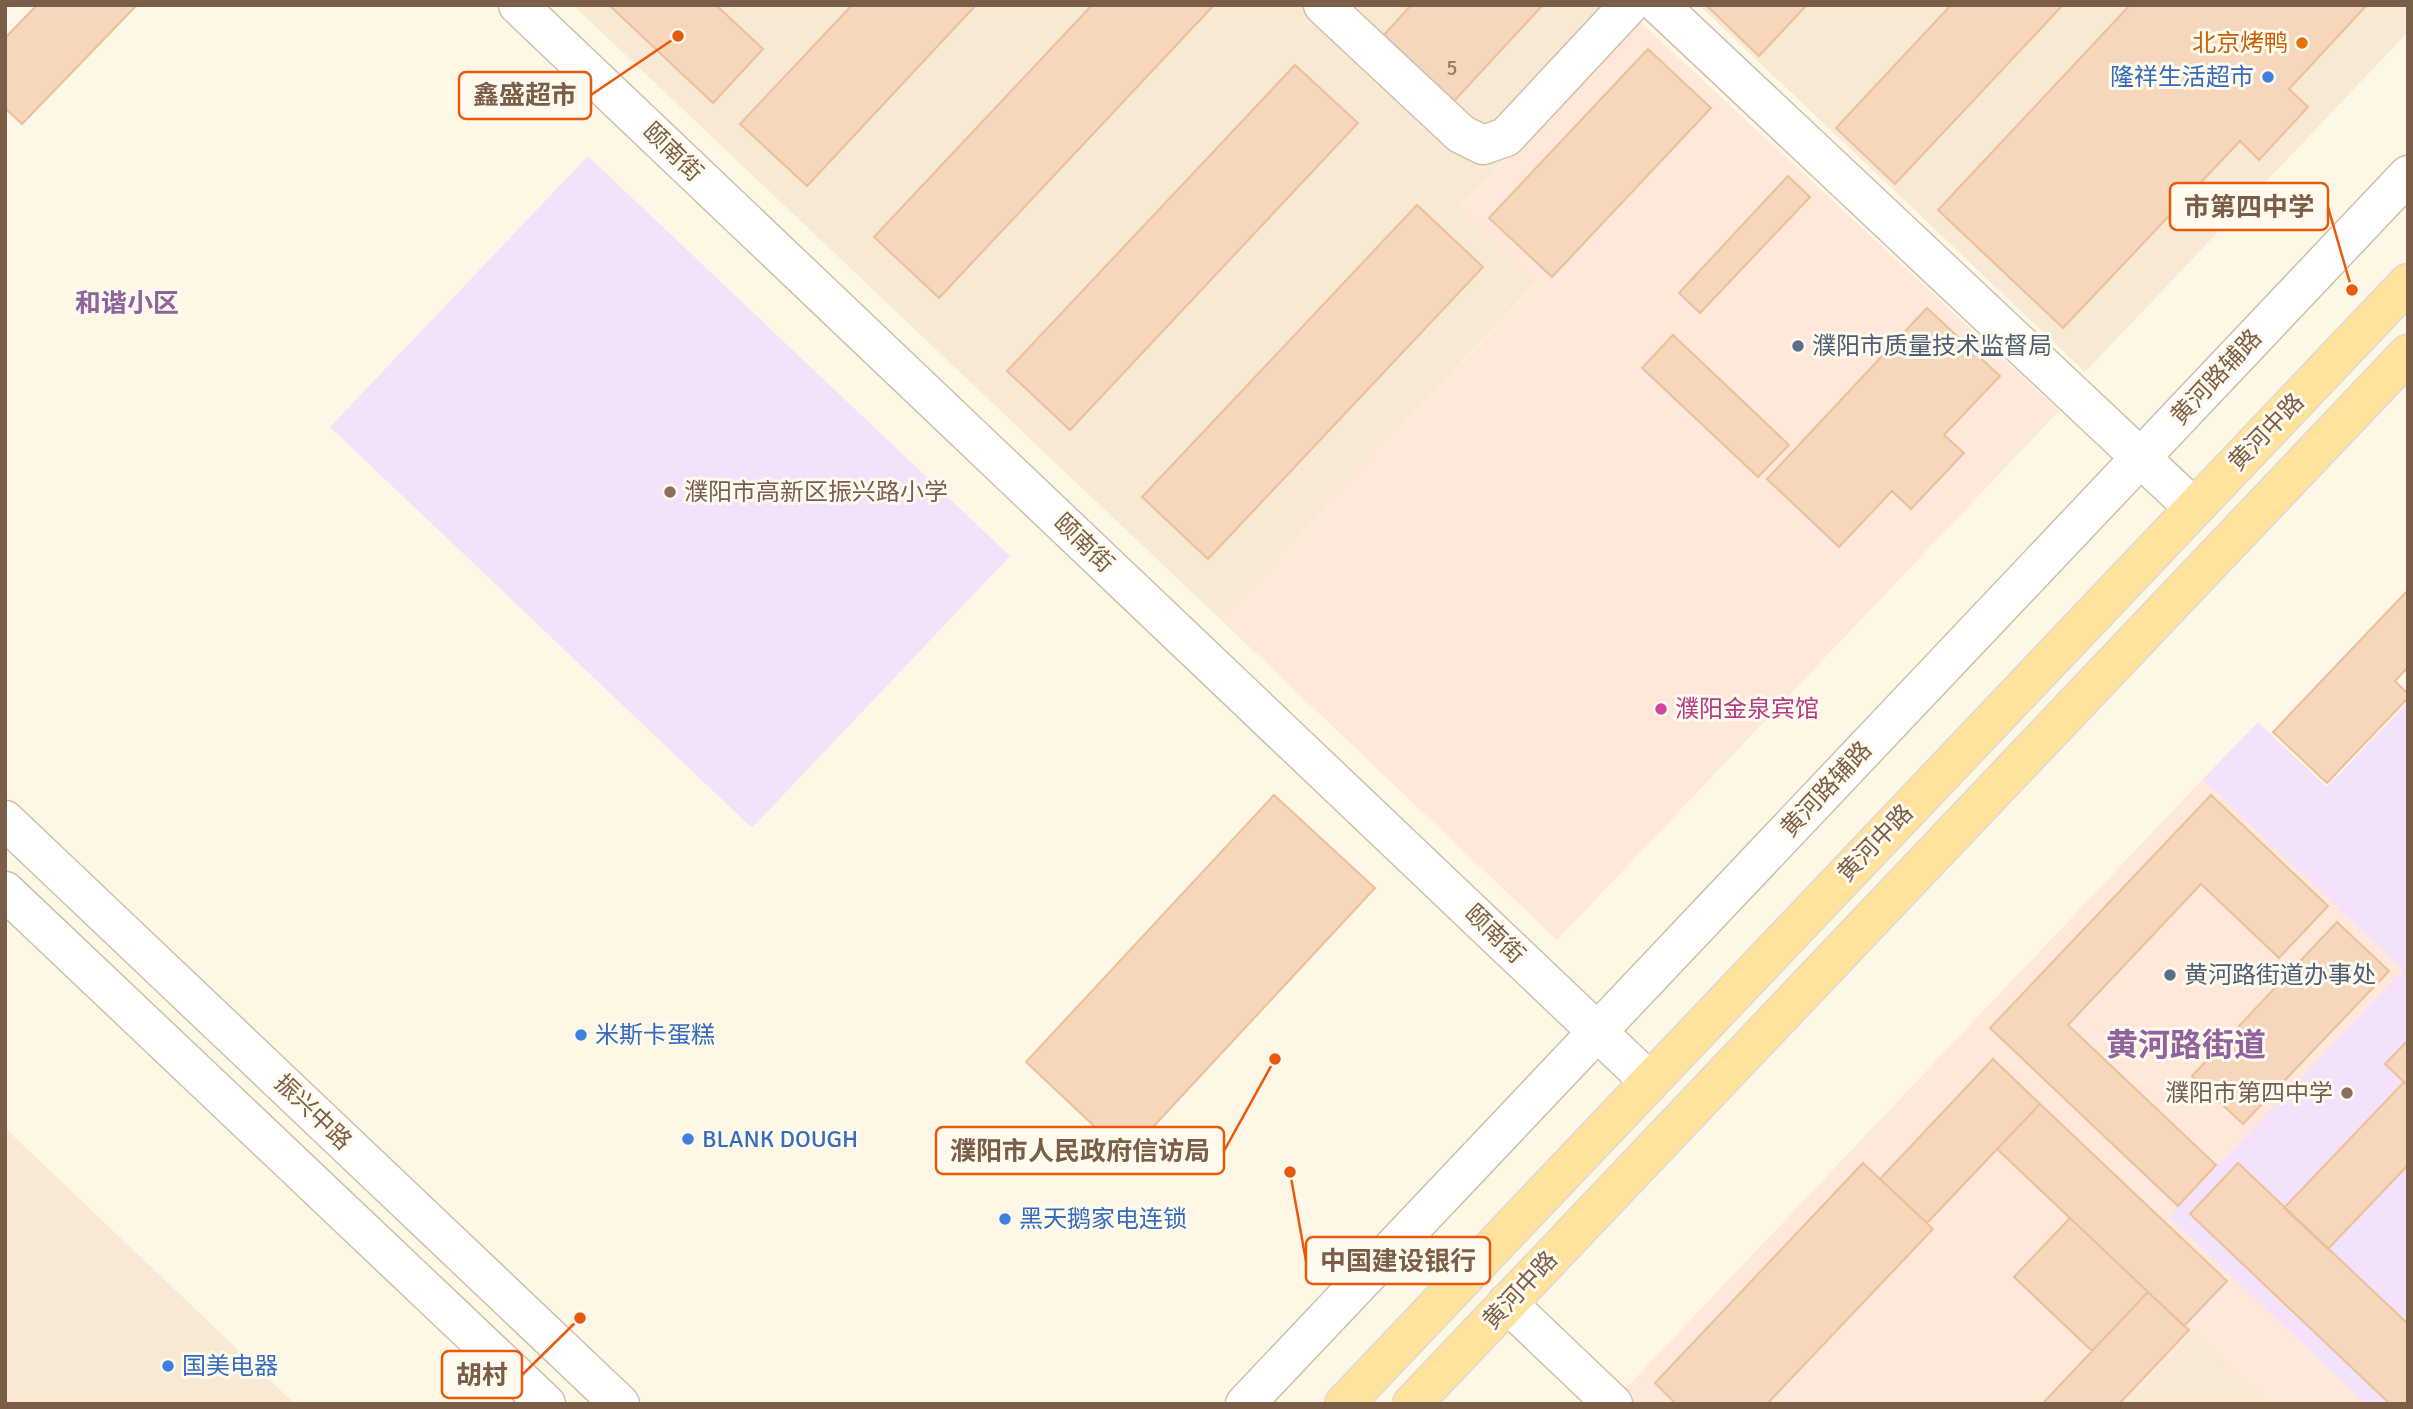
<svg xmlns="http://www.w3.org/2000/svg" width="2413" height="1409" viewBox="0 0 2413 1409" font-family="Signika,'Noto Sans SC',sans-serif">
<rect width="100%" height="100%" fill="#fef7e6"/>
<path fill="#f7e9d3" d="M 573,5 L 1652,5 L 1459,207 L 1538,281 L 1220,619 Z
M 1699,5 L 2408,5 L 2408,32 L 2085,372 Z
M 5,1128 L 295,1404 L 5,1404 Z
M 2194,1331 L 2270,1404 L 2126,1404 Z"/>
<path fill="#ffe7d9" d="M 1638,20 L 2059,411 L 1557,940 L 1220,619 L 1538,282 L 1459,208 Z
M 2203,779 L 2404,970 L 2169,1217 L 2366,1404 L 2270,1404 L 2194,1332 L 2126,1404 L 1611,1404 Z"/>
<path fill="#f4e2fb" d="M 588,156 L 1010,556 L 752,828 L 330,427 Z
M 2408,702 L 2408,1404 L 2366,1404 L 2169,1217 L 2403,970 L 2203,779 L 2258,722 L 2327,787 Z"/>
<path fill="#f6d7bb" stroke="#ebbf99" stroke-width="2" d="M 37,5 L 137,5 L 22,124 L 5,108 L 5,38 Z
M 609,5 L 716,5 L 763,49 L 713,103 Z
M 852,5 L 976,5 L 807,186 L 740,124 Z
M 1092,5 L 1214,5 L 939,298 L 874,237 Z
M 1411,5 L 1543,5 L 1454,101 L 1384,35 Z
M 1706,5 L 1807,5 L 1759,56 Z
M 1951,5 L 2063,5 L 1895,184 L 1836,128 Z
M 2130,5 L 2367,5 L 2289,89 L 2308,107 L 2259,160 L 2240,141 L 2063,328 L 1938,210 Z
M 1648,49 L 1711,108 L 1552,277 L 1489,218 Z
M 1295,65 L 1358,123 L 1070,430 L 1007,371 Z
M 1788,176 L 1810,197 L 1700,313 L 1679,293 Z
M 1417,205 L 1483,267 L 1208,559 L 1142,497 Z
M 1927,308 L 2000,376 L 1944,435 L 1964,453 L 1911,509 L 1892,491 L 1839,547 L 1767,479 Z
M 1673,335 L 1789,445 L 1758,477 L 1642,368 Z
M 2408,590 L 2408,667 L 2395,681 L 2408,694 L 2408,698 L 2327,783 L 2273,732 Z
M 1274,795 L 1375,888 L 1126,1156 L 1026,1062 Z
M 2211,795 L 2328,906 L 2279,958 L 2201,884 L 2068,1025 L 2216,1165 L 2178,1206 L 1990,1028 Z
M 2337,922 L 2389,971 L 2243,1124 L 2192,1076 Z
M 2408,1040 L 2408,1086 L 2385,1064 Z
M 1993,1059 L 2040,1104 L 1927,1223 L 1880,1179 Z
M 2404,1082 L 2408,1086 L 2408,1165 L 2328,1249 L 2284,1208 Z
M 2040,1104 L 2227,1281 L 2184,1326 L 1997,1149 Z
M 1863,1163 L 1933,1229 L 1767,1404 L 1676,1404 L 1655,1383 Z
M 2238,1163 L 2408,1324 L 2408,1404 L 2390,1404 L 2190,1214 Z
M 2070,1218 L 2148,1292 L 2092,1351 L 2014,1277 Z
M 2148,1292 L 2189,1330 L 2119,1404 L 2042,1404 Z"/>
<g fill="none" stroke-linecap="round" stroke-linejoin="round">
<defs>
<path id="minor" d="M 518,5 L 1649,1081
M 1323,5 L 1461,134 L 1483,145 L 1506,137 L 1629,5
M 1659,5 L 2194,508
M 5,820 L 620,1404
M 5,891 L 546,1404
M 1507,1303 L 1613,1404
M 1245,1404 L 2408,175"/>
<path id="major" d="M 1344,1404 L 2408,283
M 1412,1404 L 2408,354"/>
</defs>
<use href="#minor" stroke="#d1bfaa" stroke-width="41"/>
<use href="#major" stroke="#dfd8d3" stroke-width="41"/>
<use href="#minor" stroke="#fff" stroke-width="38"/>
<use href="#major" stroke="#ffe29c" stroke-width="38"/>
</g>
<circle fill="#e8710a" stroke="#fffaee" stroke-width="2.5" cx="2302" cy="43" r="7"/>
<g fill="#3f7fe0" stroke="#fffaee" stroke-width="2.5">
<circle cx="2268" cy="77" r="7"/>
<circle cx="581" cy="1035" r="7"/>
<circle cx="688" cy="1139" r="7"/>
<circle cx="1005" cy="1219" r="7"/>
<circle cx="168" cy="1366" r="7"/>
</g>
<g fill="#5c6f8a" stroke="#fffaee" stroke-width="2.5">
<circle cx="1798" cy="346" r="7"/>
<circle cx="2170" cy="975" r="7"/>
</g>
<g fill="#8d6e63" stroke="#fffaee" stroke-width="2.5">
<circle cx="670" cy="492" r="7"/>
<circle cx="2347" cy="1093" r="7"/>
</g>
<circle fill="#d1479c" stroke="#fffaee" stroke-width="2.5" cx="1661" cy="709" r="7"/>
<g text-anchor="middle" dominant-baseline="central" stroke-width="6" stroke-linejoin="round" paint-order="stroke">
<g font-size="21" fill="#997c64">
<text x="1452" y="68">5</text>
</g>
<g font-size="24" fill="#c56008" stroke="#fffaee" text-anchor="end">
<text x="2288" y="43">北京烤鸭</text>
</g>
<g font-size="24" fill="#366cbe" stroke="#fffaee" text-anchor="start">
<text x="2254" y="77" text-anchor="end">隆祥生活超市</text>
<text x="595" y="1035">米斯卡蛋糕</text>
<text x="702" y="1139">BLANK DOUGH</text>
<text x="1019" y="1219">黑天鹅家电连锁</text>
<text x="182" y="1366">国美电器</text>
</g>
<g font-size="24" fill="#7a5e47" stroke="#fffaee">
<text transform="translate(673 152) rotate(44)">颐南街</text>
<text transform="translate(2216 377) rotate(-47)">黄河路辅路</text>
<text transform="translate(2266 432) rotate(-46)">黄河中路</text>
<text transform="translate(1084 543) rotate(44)">颐南街</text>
<text transform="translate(1826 789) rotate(-47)">黄河路辅路</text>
<text transform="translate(1875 843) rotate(-46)">黄河中路</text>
<text transform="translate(1495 934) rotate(44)">颐南街</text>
<text transform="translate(313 1112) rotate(44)">振兴中路</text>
<text transform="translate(1520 1290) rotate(-47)">黄河中路</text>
</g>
<g font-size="24" fill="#4e5e75" stroke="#fffaee" text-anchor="start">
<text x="1812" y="346">濮阳市质量技术监督局</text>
<text x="2184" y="975">黄河路街道办事处</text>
</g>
<g font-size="24" fill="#785e54" stroke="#fffaee" text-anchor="start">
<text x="684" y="492">濮阳市高新区振兴路小学</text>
<text x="2333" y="1093" text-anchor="end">濮阳市第四中学</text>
</g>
<g font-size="24" fill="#b23c85" stroke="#fffaee" text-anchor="start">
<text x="1675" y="709">濮阳金泉宾馆</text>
</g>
<g font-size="26" font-weight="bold" fill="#8f639e" stroke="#fffaee">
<text x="127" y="304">和谐小区</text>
</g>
<g font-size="32" font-weight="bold" fill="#8f639e" stroke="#fffaee">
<text x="2186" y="1045">黄河路街道</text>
</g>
</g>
<path fill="none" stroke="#e8590c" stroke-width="2.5" d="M678 36L591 95M2352 290L2328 207M1275 1059L1224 1151M1290 1172L1306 1261M580 1318L522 1375"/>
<g fill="#e8590c" stroke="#fffaee" stroke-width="2.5">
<circle cx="678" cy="36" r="7"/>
<circle cx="2352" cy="290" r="7"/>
<circle cx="1275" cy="1059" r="7"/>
<circle cx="1290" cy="1172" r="7"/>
<circle cx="580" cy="1318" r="7"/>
</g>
<g fill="#fffaee" stroke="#e8590c" stroke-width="2.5">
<rect x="459" y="72" width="132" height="47" rx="7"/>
<rect x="2170" y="183" width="158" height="47" rx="7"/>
<rect x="936" y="1127" width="288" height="47" rx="7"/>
<rect x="1306" y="1237" width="184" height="47" rx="7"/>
<rect x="442" y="1351" width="80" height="47" rx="7"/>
</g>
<g font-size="26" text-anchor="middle" font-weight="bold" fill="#7a5e47">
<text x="525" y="104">鑫盛超市</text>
<text x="2249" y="216">市第四中学</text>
<text x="1080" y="1160">濮阳市人民政府信访局</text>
<text x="1398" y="1270">中国建设银行</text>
<text x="482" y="1384">胡村</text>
</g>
<rect width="2413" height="1409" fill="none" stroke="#7a5e47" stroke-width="14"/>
</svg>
